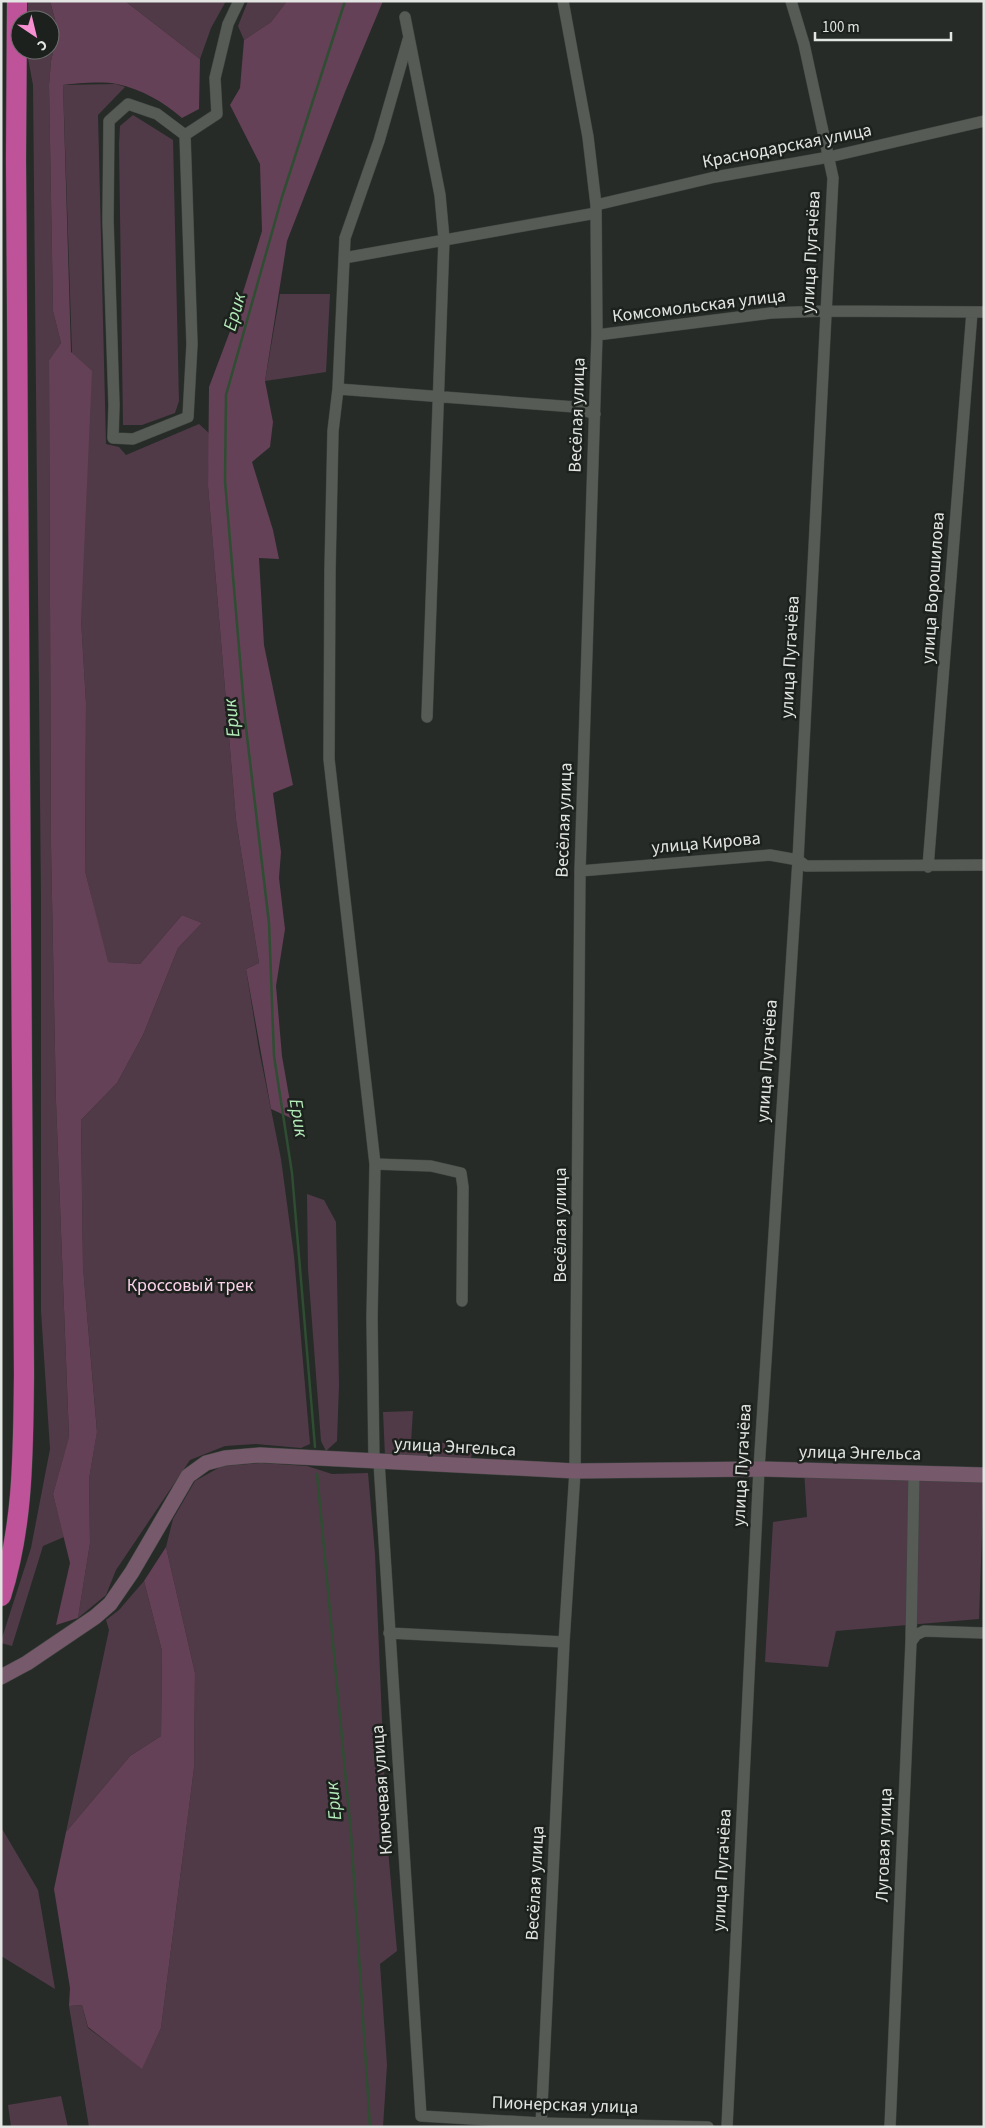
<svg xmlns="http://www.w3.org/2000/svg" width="985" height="2128" viewBox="0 0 985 2128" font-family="'Source Sans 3',sans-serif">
<rect width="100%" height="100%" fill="#262b27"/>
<path fill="#503a47" d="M 28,1 L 50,1 L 58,31 L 51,61 L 49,85 L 53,311 L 61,343 L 49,360 L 51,846 L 56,1102 L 69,1438 L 53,1494 L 64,1537 L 43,1546 L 12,1646 L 1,1643 L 1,1641 L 31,1548 L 50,1449 L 41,1311 L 41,899 L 33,85 L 27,53 L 28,50 L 50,50 L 50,20 L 28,20 Z
M 125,1 L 226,1 L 211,28 L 200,59 Z
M 248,1 L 287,1 L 271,22 L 244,40 L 238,26 Z
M 116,84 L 125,87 L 98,115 L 106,444 L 119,447 L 126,455 L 199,424 L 210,434 L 208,486 L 236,820 L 259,963 L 246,969 L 259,1050 L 281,1159 L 294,1256 L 310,1444 L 301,1448 L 256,1444 L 225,1446 L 190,1460 L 116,1570 L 106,1595 L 78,1618 L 90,1543 L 89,1479 L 97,1431 L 83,1267 L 81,1120 L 117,1083 L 143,1035 L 178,948 L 202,923 L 182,915 L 140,964 L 107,962 L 85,871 L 86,703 L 81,619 L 63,85 Z
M 133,115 L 173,140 L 179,401 L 175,413 L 142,425 L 123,425 L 119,144 L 120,126 Z
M 280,294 L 330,294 L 326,372 L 265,381 Z
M 307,1194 L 324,1200 L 336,1222 L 339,1385 L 337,1441 L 326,1451 L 321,1441 L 308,1269 Z
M 413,1411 L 411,1442 L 447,1443 L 472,1449 L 471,1461 L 385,1456 L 383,1412 Z
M 261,1463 L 307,1466 L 332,1474 L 368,1473 L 375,1554 L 387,1838 L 397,1951 L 380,1964 L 387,2065 L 383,2127 L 89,2127 L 69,2006 L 82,2005 L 88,2028 L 142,2068 L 161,2028 L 194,1768 L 195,1673 L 166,1547 L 173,1519 L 195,1481 L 222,1466 Z
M 804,1470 L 984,1475 L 979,1619 L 836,1631 L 828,1667 L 765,1662 L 773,1522 L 807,1517 Z
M 144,1581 L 162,1651 L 161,1736 L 130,1756 L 66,1832 L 109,1630 L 106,1620 L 119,1610 Z
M 1,1827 L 38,1890 L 55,1989 L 1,1956 Z
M 61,2096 L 68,2127 L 11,2127 L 8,2105 Z"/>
<path fill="#644156" d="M 50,1 L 125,1 L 200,59 L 199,109 L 182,118 C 164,102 141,89 117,84 C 103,81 77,83 63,85 L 71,352 L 92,371 L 81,619 L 86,703 L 85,871 L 108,962 L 140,964 L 182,915 L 202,923 L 178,948 L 143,1035 L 117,1083 L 81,1120 L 83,1267 L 97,1432 L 89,1479 L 90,1543 L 78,1618 L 56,1625 L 70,1563 L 53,1494 L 69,1437 L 56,1102 L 51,846 L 49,360 L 61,343 L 53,311 L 49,85 L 51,61 L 58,31 Z
M 287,1 L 383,1 L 345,92 L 287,241 L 265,381 L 273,422 L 270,447 L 252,462 L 273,530 L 279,559 L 259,558 L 264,645 L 293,785 L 273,793 L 281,852 L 279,878 L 285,929 L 276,986 L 282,1056 L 293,1119 L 271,1109 L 246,969 L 259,963 L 236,820 L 208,486 L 209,387 L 235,318 L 262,231 L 260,164 L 230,105 L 240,88 L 244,40 L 271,22 Z
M 166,1547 L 195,1673 L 194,1768 L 161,2028 L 142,2069 L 88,2027 L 82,2005 L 69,2006 L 70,1988 L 54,1889 L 66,1832 L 130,1756 L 161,1736 L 162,1651 L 144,1581 Z"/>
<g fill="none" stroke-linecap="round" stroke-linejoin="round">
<path stroke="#2e4d32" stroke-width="2.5" d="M 315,1447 L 292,1173 L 274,1056 L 269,923 L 245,719 L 225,481 L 226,395 L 282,197 L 345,1
M 317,1474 L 351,1834 L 370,2127"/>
<defs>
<path id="street" d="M 405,17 L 440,195 L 444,239 L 427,717
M 408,40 L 379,141 L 345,238 L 338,389 L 575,407 L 595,414
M 128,104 L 157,114 L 185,135 L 192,344 L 188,417 L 133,439 L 113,438 L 114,405 L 108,220 L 109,121 Z
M 185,135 L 217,114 L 215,78 L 228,24 L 239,1
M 596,205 L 715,177 L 829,157 L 984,121
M 344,258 L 596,213
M 597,335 L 771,313 L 825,311 L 984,312
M 338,389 L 333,431 L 330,571 L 329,759 L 375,1164 L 372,1318 L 374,1462
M 928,867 L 972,312
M 580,871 L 770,855 L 798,860 L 806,866 L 984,865
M 375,1164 L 431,1166 L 461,1173 L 463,1187 L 462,1301
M 379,1462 L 421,2116 L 541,2123 L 708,2127
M 389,1633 L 564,1642
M 911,1642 L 914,1473
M 541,2127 L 564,1642 L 575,1471 L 580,871 L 597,335 L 596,205 L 588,137 L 563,1
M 727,2127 L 759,1469 L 798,860 L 833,178 L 804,44 L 791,1
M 890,2127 L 911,1642 L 916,1635 L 924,1631 L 984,1633"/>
<path id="secondary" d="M 1,1677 L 27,1663 L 95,1617 L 110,1604 L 132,1572 L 188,1476 L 206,1463 L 225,1458 L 260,1455 L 575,1471 L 759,1469 L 984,1475"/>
<path id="highway" d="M 1,1596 C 24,1524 23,1449 24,1375 L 16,159 L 17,1"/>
</defs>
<use href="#street" stroke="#424542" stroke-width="12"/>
<use href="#secondary" stroke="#424542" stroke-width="16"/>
<use href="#highway" stroke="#424542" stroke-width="21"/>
<use href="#street" stroke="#565b56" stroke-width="11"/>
<use href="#secondary" stroke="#76596a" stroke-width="15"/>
<use href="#highway" stroke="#bf539a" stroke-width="20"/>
</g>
<g text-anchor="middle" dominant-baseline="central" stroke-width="5" stroke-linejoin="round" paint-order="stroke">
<g font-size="18" fill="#e2e5e2" stroke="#1d211d">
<text transform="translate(787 146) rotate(-11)">Краснодарская улица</text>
<text transform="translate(811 252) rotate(-87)">улица Пугачёва</text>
<text transform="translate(699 306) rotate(-7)">Комсомольская улица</text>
<text transform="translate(577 415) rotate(-88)">Весёлая улица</text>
<text transform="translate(933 588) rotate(-86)">улица Ворошилова</text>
<text transform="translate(790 657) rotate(-87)">улица Пугачёва</text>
<text transform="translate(564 820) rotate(-88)">Весёлая улица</text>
<text transform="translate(706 843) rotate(-5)">улица Кирова</text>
<text transform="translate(767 1061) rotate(-86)">улица Пугачёва</text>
<text transform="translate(560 1225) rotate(-90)">Весёлая улица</text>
<text transform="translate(455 1447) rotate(3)">улица Энгельса</text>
<text transform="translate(860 1453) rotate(1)">улица Энгельса</text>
<text transform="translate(742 1465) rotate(-87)">улица Пугачёва</text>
<text transform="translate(382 1790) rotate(-94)">Ключевая улица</text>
<text transform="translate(884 1845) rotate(-88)">Луговая улица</text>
<text transform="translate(722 1870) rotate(-87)">улица Пугачёва</text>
<text transform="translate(535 1883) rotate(-87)">Весёлая улица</text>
<text transform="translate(565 2105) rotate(2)">Пионерская улица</text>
</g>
<g font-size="18" fill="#fad2e9" stroke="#1d211d">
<text x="190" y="1285">Кроссовый трек</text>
</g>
<g font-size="19" font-style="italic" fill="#b3ebb9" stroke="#1d211d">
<text transform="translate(235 312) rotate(-74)">Ерик</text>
<text transform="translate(232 718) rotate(-96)">Ерик</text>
<text transform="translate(298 1118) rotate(81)">Ерик</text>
<text transform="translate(334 1801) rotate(-95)">Ерик</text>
</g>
</g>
<rect width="985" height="2128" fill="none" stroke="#e2e5e2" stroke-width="5"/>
<g transform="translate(35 35) rotate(145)"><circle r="24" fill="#1d211d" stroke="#6c6f6c"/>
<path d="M0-4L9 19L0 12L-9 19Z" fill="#f690d0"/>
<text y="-8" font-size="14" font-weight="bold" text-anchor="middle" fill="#e2e5e2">С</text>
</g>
<path d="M815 32v8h136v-8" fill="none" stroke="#e2e5e2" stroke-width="2.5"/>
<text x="822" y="32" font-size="15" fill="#e2e5e2" stroke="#1d211d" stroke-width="4" paint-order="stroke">100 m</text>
</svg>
